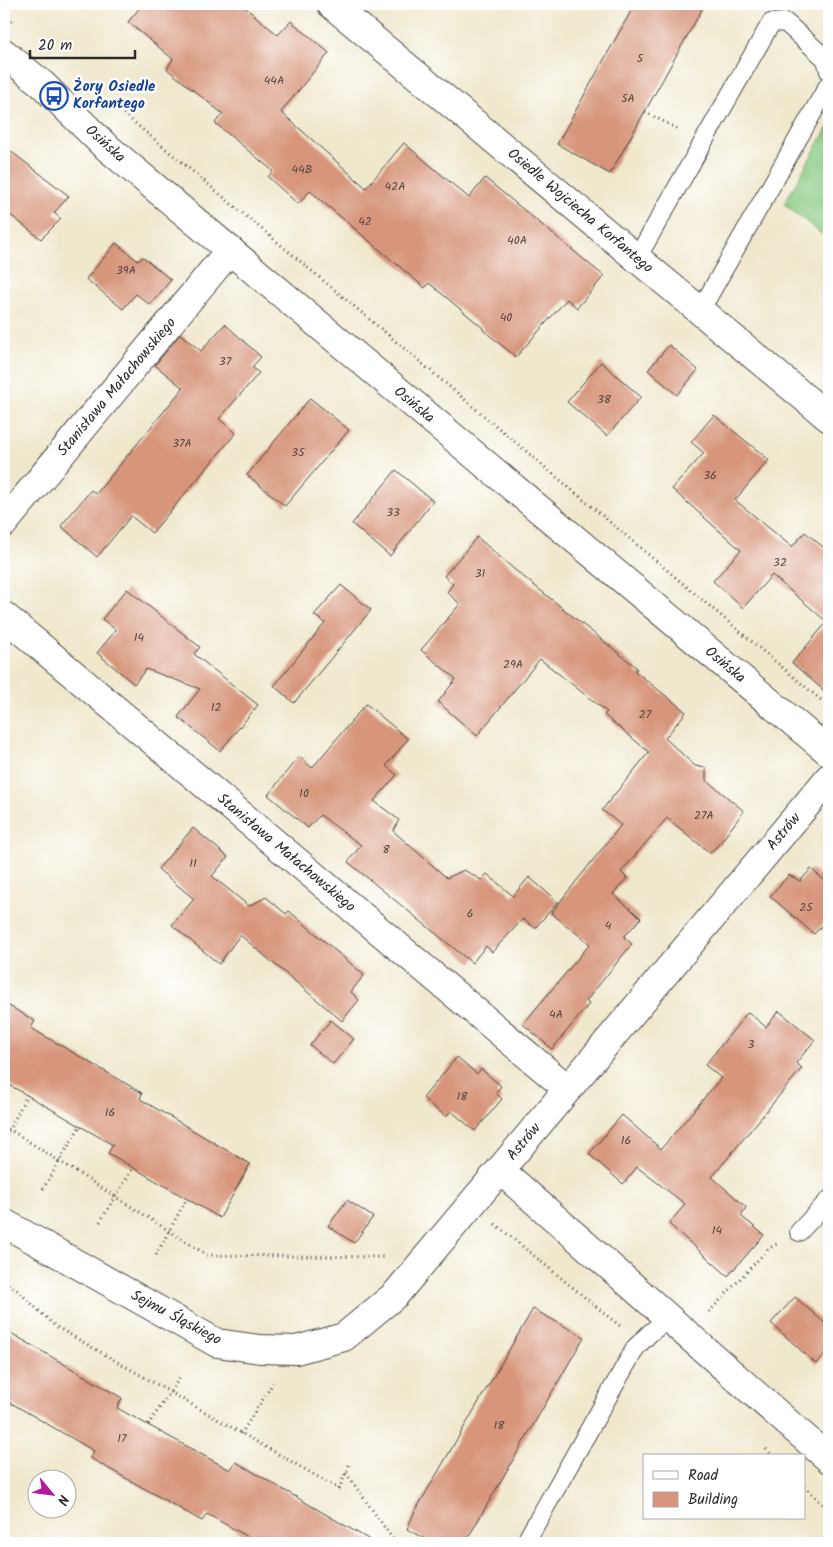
<svg xmlns="http://www.w3.org/2000/svg" width="833" height="1547" viewBox="0 0 833 1547" font-family="Kalam,sans-serif">
<rect width="100%" height="100%" fill="#fff"/>
<filter id="ink" filterUnits="userSpaceOnUse"><feTurbulence type="fractalNoise" baseFrequency=".02" numOctaves="2"/><feDisplacementMap in="SourceGraphic" scale="10" xChannelSelector="R" yChannelSelector="G"/><feConvolveMatrix kernelMatrix="1 2 1 2 8 2 1 2 1" color-interpolation-filters="sRGB"/></filter>
<filter id="wash" filterUnits="userSpaceOnUse"><feTurbulence type="fractalNoise" baseFrequency=".0096" numOctaves="4" result="noise"/><feDisplacementMap in="SourceGraphic" scale="20" xChannelSelector="R" yChannelSelector="G"/><feGaussianBlur stdDeviation="1.12" result="paint"/><feColorMatrix in="noise" values="0 0 0 0 0 0 0 0 0 0 0 0 0 0 0 0 0 1.4 0 .05"/><feComposite in="paint" operator="in"/></filter>
<g filter="url(#wash)">
<rect width="100%" height="100%" fill="#f0e8cd"/>
<path fill="#87ca82" stroke="#597a56" d="M 829,125 L 829,240 L 784,204 Z"/>
<g id="blocks">
<path fill="#d7967c" d="M 143,4 L 241,4 L 278,35 L 291,21 L 329,53 L 281,112 L 366,188 L 404,143 L 469,198 L 485,178 L 604,276 L 577,308 L 567,299 L 516,357 L 483,330 L 483,328 L 429,283 L 425,288 L 310,191 L 298,204 L 268,177 L 273,171 L 215,123 L 223,114 L 167,69 L 173,59 L 128,22 Z
M 635,4 L 705,4 L 610,174 L 557,144 Z
M 4,146 L 69,196 L 54,213 L 61,219 L 41,239 L 4,210 Z
M 116,243 L 138,261 L 143,257 L 171,280 L 150,305 L 136,294 L 123,309 L 86,279 Z
M 225,324 L 261,357 L 252,367 L 259,373 L 219,419 L 236,433 L 152,533 L 131,516 L 97,557 L 61,526 L 91,490 L 96,494 L 183,388 L 155,365 L 180,334 L 201,351 Z
M 669,345 L 698,370 L 677,395 L 648,370 Z
M 601,362 L 641,397 L 607,436 L 567,402 Z
M 310,398 L 349,430 L 285,506 L 247,475 Z
M 714,415 L 769,460 L 735,500 L 792,547 L 805,532 L 829,552 L 829,695 L 792,663 L 827,622 L 772,575 L 743,608 L 713,581 L 741,550 L 672,489 L 704,453 L 691,442 Z
M 396,470 L 433,501 L 390,556 L 352,524 Z
M 477,537 L 515,570 L 637,668 L 635,671 L 686,712 L 665,738 L 695,766 L 706,768 L 706,780 L 744,811 L 720,843 L 710,853 L 667,818 L 621,872 L 627,878 L 613,894 L 641,918 L 624,937 L 632,944 L 586,1001 L 589,1004 L 552,1049 L 523,1024 L 590,944 L 551,913 L 621,825 L 602,810 L 649,752 L 604,715 L 607,712 L 540,659 L 477,736 L 438,702 L 456,679 L 421,650 L 460,604 L 447,592 L 453,584 L 444,576 Z
M 341,585 L 371,610 L 294,703 L 274,686 L 325,623 L 314,615 Z
M 127,589 L 200,647 L 194,654 L 258,705 L 220,751 L 178,717 L 200,689 L 146,669 L 134,684 L 97,653 L 116,630 L 102,619 Z
M 366,704 L 408,739 L 386,766 L 397,775 L 374,801 L 399,820 L 393,831 L 447,878 L 464,870 L 481,880 L 487,874 L 513,896 L 529,877 L 558,902 L 535,928 L 523,919 L 492,952 L 486,946 L 472,963 L 348,862 L 361,845 L 320,815 L 308,828 L 268,795 L 299,756 L 312,768 Z
M 193,828 L 228,857 L 212,876 L 249,906 L 266,897 L 286,914 L 289,911 L 364,975 L 351,992 L 359,1000 L 342,1021 L 240,935 L 219,964 L 172,925 L 194,899 L 158,869 Z
M 811,869 L 829,884 L 829,918 L 814,934 L 770,896 L 789,875 L 800,881 Z
M 4,1003 L 35,1021 L 31,1028 L 142,1093 L 140,1099 L 250,1164 L 220,1218 L 108,1153 L 113,1145 L 6,1083 L 4,1088 Z
M 779,1011 L 815,1040 L 796,1063 L 802,1068 L 712,1177 L 746,1207 L 741,1216 L 764,1235 L 728,1276 L 669,1224 L 685,1204 L 637,1167 L 623,1184 L 589,1154 L 622,1115 L 661,1149 L 721,1078 L 705,1065 L 748,1012 L 766,1027 Z
M 331,1020 L 354,1039 L 333,1064 L 310,1045 Z
M 457,1057 L 477,1074 L 481,1069 L 501,1086 L 496,1093 L 502,1099 L 475,1131 L 451,1111 L 446,1117 L 423,1098 Z
M 347,1200 L 373,1217 L 354,1243 L 328,1226 Z
M 795,1297 L 829,1327 L 829,1349 L 816,1364 L 771,1323 Z
M 533,1309 L 584,1337 L 465,1543 L 432,1543 L 407,1529 L 414,1513 Z
M 4,1329 L 122,1398 L 117,1408 L 230,1470 L 236,1462 L 375,1543 L 259,1543 L 207,1514 L 202,1521 L 90,1458 L 94,1451 L 4,1399 Z"/>
</g>
</g>
<g filter="url(#ink)">
<use href="#blocks" fill-opacity="0" stroke="#494743" stroke-width="1"/>
<g fill="none" stroke-linecap="round" stroke-linejoin="round">
<defs>
<path id="service" d="M 637,258 L 771,23 L 785,22 L 826,59 L 829,71
M 700,311 L 829,84
M 799,1232 L 829,1200
M 525,1543 L 636,1347 L 650,1333 L 669,1318"/>
<path id="minor" d="M 331,4 L 829,418
M 4,523 L 230,250
M 4,616 L 568,1089
M 500,1170 L 829,1459
M 4,1223 L 217,1343 L 260,1349 L 296,1350 L 344,1337 L 395,1295 L 829,778"/>
<path id="tertiary" d="M 4,53 L 42,84 L 103,144 L 829,752"/>
</defs>
<use href="#service" stroke="#494743" stroke-width="20"/>
<use href="#minor" stroke="#494743" stroke-width="30"/>
<use href="#tertiary" stroke="#494743" stroke-width="30"/>
<path stroke="#494743" stroke-width="3" stroke-dasharray="1 4" stroke-linecap="butt" d="M 4,14 L 13,22
M 112,104 L 374,323 L 821,700
M 645,112 L 678,129
M 4,1126 L 207,1255 L 385,1257
M 4,1140 L 27,1095
M 43,1189 L 80,1126
M 100,1222 L 133,1168
M 495,1224 L 620,1326
M 156,1255 L 187,1198
M 4,1282 L 16,1289 L 55,1326 L 339,1489 L 349,1465
M 709,1312 L 769,1248 L 777,1244
M 148,1425 L 181,1376
M 241,1434 L 273,1383
M 766,1449 L 772,1456
M 346,1473 L 395,1542 L 398,1543
M 804,1486 L 829,1510"/>
<use href="#service" stroke="#fff" stroke-width="18"/>
<use href="#minor" stroke="#fff" stroke-width="28"/>
<use href="#tertiary" stroke="#fff" stroke-width="28"/>
</g>
</g>
<defs>
<symbol id="bus-ring" viewBox="-11 -11 22 22"><circle r="9.5" fill="#fff" stroke="#1a4fb4" stroke-width="1.5"/><path d="M-5-6H5V4H4V6H2V4H-2V6H-4V4H-5ZM-3.5-4V0h7V-4ZM-3.5 1.2v1.5H-2V1.2ZM2 1.2v1.5H3.5V1.2Z" fill="#1a4fb4"/></symbol>
</defs>
<g fill-rule="evenodd">
<use href="#bus-ring" x="38" y="80" width="32" height="32"/>
</g>
<g text-anchor="middle" dominant-baseline="central" stroke-width="5" stroke-linejoin="round" paint-order="stroke">
<g font-size="12" fill="#56463f">
<text x="640" y="58">5</text>
<text x="274" y="80">44A</text>
<text x="628" y="98">5A</text>
<text x="302" y="169">44B</text>
<text x="395" y="186">42A</text>
<text x="365" y="221">42</text>
<text x="517" y="240">40A</text>
<text x="126" y="270">39A</text>
<text x="506" y="317">40</text>
<text x="225" y="361">37</text>
<text x="604" y="399">38</text>
<text x="182" y="443">37A</text>
<text x="298" y="452">35</text>
<text x="710" y="475">36</text>
<text x="393" y="512">33</text>
<text x="780" y="562">32</text>
<text x="480" y="573">31</text>
<text x="139" y="637">14</text>
<text x="513" y="664">29A</text>
<text x="216" y="707">12</text>
<text x="645" y="714">27</text>
<text x="304" y="793">10</text>
<text x="704" y="815">27A</text>
<text x="386" y="849">8</text>
<text x="193" y="863">11</text>
<text x="806" y="907">25</text>
<text x="470" y="913">6</text>
<text x="608" y="925">4</text>
<text x="556" y="1014">4A</text>
<text x="751" y="1044">3</text>
<text x="462" y="1096">18</text>
<text x="110" y="1112">16</text>
<text x="626" y="1140">16</text>
<text x="717" y="1230">14</text>
<text x="499" y="1425">18</text>
<text x="122" y="1438">17</text>
</g>
<g font-size="15" font-weight="bold" fill="#164399" stroke="#fff" text-anchor="start">
<text x="73" y="87">Żory Osiedle<tspan x="73" dy="17">Korfantego</tspan></text>
</g>
<g font-size="15" fill="#2b2b2b" stroke="#fff">
<text transform="translate(105 144) rotate(42)">Osińska</text>
<text transform="translate(580 211) rotate(40)">Osiedle Wojciecha Korfantego</text>
<text transform="translate(117 387) rotate(-50)">Stanisława Małachowskiego</text>
<text transform="translate(414 405) rotate(40)">Osińska</text>
<text transform="translate(725 665) rotate(40)">Osińska</text>
<text transform="translate(784 832) rotate(-50)">Astrów</text>
<text transform="translate(286 853) rotate(40)">Stanisława Małachowskiego</text>
<text transform="translate(524 1142) rotate(-50)">Astrów</text>
<text transform="translate(176 1318) rotate(28)">Sejmu Śląskiego</text>
</g>
</g>
<rect width="833" height="1547" fill="none" stroke="#fff" stroke-width="20"/>
<rect x="643" y="1454" width="162" height="65" fill="#ffffff" stroke="#aaaaaa"/>
<rect x="653" y="1471" width="25" height="8" fill="#ffffff" stroke="#aaaaaa"/>
<text x="688" y="1480" font-size="15" fill="#2b2b2b">Road</text>
<rect x="653" y="1492" width="25" height="15" fill="#d7967c" stroke="#aaaaaa"/>
<text x="688" y="1504" font-size="15" fill="#2b2b2b">Building</text>
<g transform="translate(52 1494) rotate(119)"><circle r="24" fill="#ffffff" stroke="#aaaaaa"/>
<path d="M0-4L9 19L0 12L-9 19Z" fill="#b5179e"/>
<text y="-8" font-size="14" font-weight="bold" text-anchor="middle" fill="#2b2b2b">N</text>
</g>
<path d="M30 50v8h105v-8" fill="none" stroke="#2b2b2b" stroke-width="2.5"/>
<text x="38" y="50" font-size="15" fill="#2b2b2b" stroke="#ffffff" stroke-width="4" paint-order="stroke">20 m</text>
</svg>
